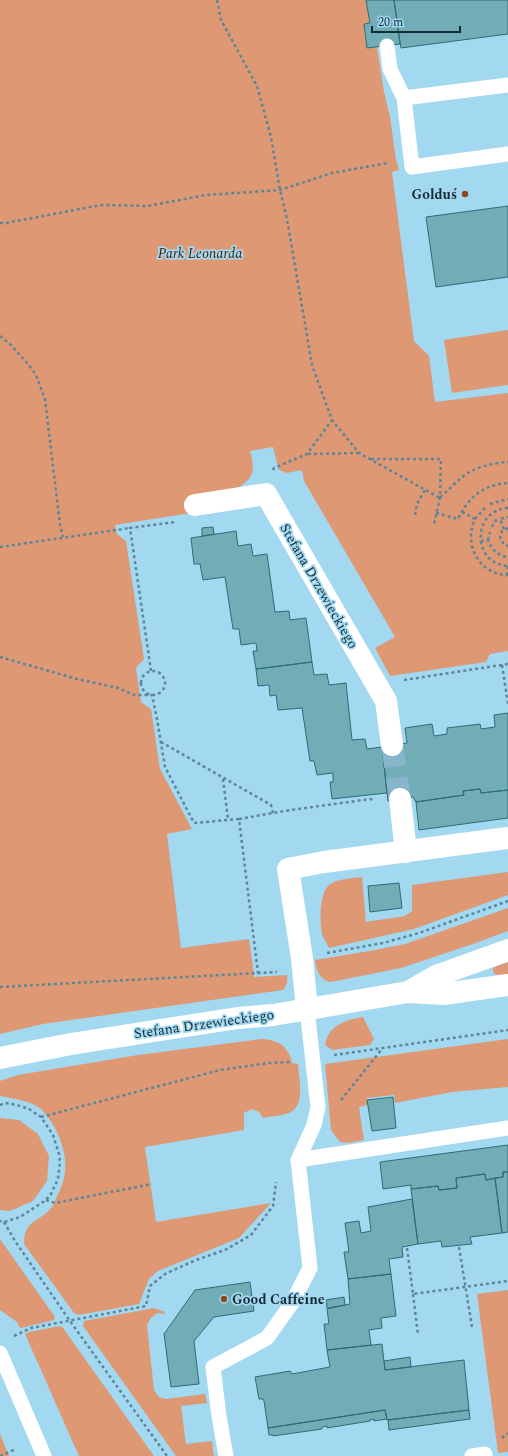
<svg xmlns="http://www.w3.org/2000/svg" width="508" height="1456" viewBox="0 0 508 1456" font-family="Spectral,serif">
<rect width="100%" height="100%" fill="#a3d8f1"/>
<path fill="#de9874" d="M 0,0 L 366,0 L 370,23 L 364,24 L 367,48 L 377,47 L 384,92 L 390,117 L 396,160 L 399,170 L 392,172 L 414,341 L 429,356 L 435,402 L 508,393 L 508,651 L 490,654 L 486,662 L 390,676 L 375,648 L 395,637 L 304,481 L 302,470 L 287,473 L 279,470 L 273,447 L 250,451 C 255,470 255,478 236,489 L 188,496 L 191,513 L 115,525 L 117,534 L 126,541 L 144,659 L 136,668 L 141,702 L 151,709 L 160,769 L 192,829 L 167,834 L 181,948 L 249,939 L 253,967 L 254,977 L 287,975 C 288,981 287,985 283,990 L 43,1024 L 0,1034 Z
M 508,330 L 508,385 L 452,393 L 444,340 Z
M 508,872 L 508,895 L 414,929 L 329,948 C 327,944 325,941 323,937 C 319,926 319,893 329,885 C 336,879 353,878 362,877 L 366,922 L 405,916 L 412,911 L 412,885 Z
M 508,908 L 508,931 L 473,944 L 401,968 L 331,982 C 320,981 316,969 315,960 L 375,950 L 405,944 Z
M 508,962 L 508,974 C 502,975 492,978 493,968 L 497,966 Z
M 363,1017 L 374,1039 L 370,1045 L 332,1050 L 325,1045 C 328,1025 346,1020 363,1017 Z
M 261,1039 C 271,1039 282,1042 287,1051 C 290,1054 291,1059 292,1063 L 298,1064 C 299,1077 305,1105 291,1112 C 283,1116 272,1116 263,1118 L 259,1112 L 252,1109 L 244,1113 L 244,1130 L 145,1147 L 156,1222 L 271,1203 L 239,1238 L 158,1271 L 149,1279 L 139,1304 L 79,1315 L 74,1313 L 24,1244 C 24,1219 39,1223 52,1207 C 54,1204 56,1199 57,1196 C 69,1174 67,1154 57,1132 C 53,1124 47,1115 41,1109 C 29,1100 14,1099 0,1096 L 0,1081 L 18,1075 L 138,1055 Z
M 508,1039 L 508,1087 L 452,1092 L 395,1103 L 394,1095 L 367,1098 L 367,1105 L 359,1107 L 364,1140 L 348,1143 L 340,1142 L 331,1130 L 325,1064 Z
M 0,1118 L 19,1120 L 38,1134 L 49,1156 L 47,1181 L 33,1201 L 10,1211 L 0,1210 Z
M 0,1239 L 55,1317 L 54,1320 L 20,1328 L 17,1322 L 0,1310 Z
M 508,1290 L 508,1452 L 498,1453 L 477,1294 Z
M 154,1308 L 165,1312 L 164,1314 L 157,1313 L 151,1318 L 147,1325 L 154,1390 L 159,1397 L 166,1399 L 205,1394 L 207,1403 L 181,1406 L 186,1444 L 212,1441 L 214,1456 L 176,1456 L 83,1326 L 84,1321 Z
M 60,1326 L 63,1328 L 154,1456 L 79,1456 L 25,1334 L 29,1332 Z
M 0,1434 L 9,1456 L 0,1456 Z"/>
<path fill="#70adb7" stroke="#2e6c75" d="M 366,0 L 394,0 L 400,44 L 367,48 L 364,24 L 370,23 Z
M 394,0 L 508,0 L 508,34 L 401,48 Z
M 508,206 L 508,277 L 436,287 L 426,217 Z
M 213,527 L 214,534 L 202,536 L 202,528 Z
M 236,531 L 238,546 L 251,544 L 253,556 L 267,554 L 275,612 L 289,611 L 290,620 L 306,618 L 312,662 L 256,669 L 253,651 L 257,651 L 256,643 L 241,645 L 239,629 L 233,629 L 225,577 L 203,580 L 200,564 L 194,564 L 191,538 Z
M 312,662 L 314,675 L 327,674 L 329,685 L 346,683 L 352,740 L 365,739 L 367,749 L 382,747 L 387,793 L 332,799 L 330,782 L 333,782 L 333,773 L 317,775 L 314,761 L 310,761 L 302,708 L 278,710 L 276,695 L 270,696 L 269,685 L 258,686 L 256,669 Z
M 508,713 L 508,790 L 481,793 L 480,789 L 463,791 L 464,795 L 416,802 L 413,797 L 388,801 L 382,747 L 407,743 L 405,728 L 432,724 L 434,736 L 447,734 L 447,728 L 480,724 L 481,729 L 495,727 L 494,715 Z
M 480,789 L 481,793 L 508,790 L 508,818 L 419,830 L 416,802 L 464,795 L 463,791 Z
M 399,883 L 402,908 L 370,912 L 368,886 Z
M 393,1097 L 396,1128 L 372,1131 L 367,1100 Z
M 508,1145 L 508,1172 L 503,1172 L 503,1177 L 486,1180 L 485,1174 L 456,1178 L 457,1188 L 439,1190 L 438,1186 L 411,1189 L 411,1185 L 383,1189 L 380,1162 Z
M 503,1172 L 508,1172 L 508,1232 L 502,1233 L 495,1178 L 503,1177 Z
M 485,1174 L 486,1180 L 495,1178 L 502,1233 L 470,1237 L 472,1244 L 442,1247 L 441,1241 L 418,1244 L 411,1189 L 438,1186 L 439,1190 L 457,1188 L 456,1178 Z
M 412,1199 L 418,1244 L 402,1247 L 403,1257 L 389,1259 L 391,1274 L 348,1279 L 344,1252 L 349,1252 L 345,1223 L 359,1221 L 361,1233 L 371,1231 L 368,1207 Z
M 391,1274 L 396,1316 L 381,1318 L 382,1328 L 369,1330 L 371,1345 L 327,1350 L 324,1324 L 329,1324 L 327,1309 L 350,1304 L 348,1279 Z
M 250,1282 L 254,1311 L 214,1317 L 194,1341 L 199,1384 L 171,1387 L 164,1334 L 195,1290 Z
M 344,1297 L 345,1305 L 327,1308 L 326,1300 Z
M 382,1344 L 385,1370 L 464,1360 L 469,1410 L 387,1420 L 385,1410 L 268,1428 L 264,1401 L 263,1399 L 259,1399 L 255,1377 L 290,1371 L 292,1374 L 330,1367 L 327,1350 Z
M 410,1357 L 411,1367 L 385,1370 L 384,1361 Z
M 385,1410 L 387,1419 L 374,1421 L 374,1419 L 370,1420 L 370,1421 L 327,1428 L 327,1426 L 322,1427 L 322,1429 L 273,1436 L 273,1435 L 269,1435 L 268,1428 Z
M 469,1410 L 470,1419 L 389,1430 L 388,1420 Z"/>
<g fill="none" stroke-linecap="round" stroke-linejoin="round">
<path stroke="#87b5cb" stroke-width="22" stroke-dasharray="22 11" stroke-linecap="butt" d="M 392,745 L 400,799"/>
<path stroke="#5f8697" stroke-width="2.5" stroke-dasharray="3 3" stroke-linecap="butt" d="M 217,0 L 221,20 L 257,86 L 271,137 L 280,190 L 287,219 L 312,365 L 332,420 L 359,453 L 440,498
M 0,223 L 6,223 L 101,205 L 148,206 L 206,195 L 280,190 L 332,173 L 388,163
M 0,336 L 10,344 L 28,364 L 36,375 L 45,399 L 60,525 L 63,537
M 308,454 L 359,453
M 371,459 L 441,459 L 440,498 L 434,524
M 273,470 L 274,468 L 307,454 L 332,420
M 440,497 C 448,491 454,484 461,478 C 474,467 492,463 508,462
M 490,504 L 508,499
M 508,508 C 490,509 479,523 481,541 L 488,540 C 492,550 498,556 508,557
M 462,512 L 475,519 C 463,544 479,575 508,575
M 436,513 L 458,519 C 469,497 482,485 508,483
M 415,515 L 417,504 L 425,490
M 475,519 L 485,508
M 492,527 L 495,521 L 500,519
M 508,528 L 502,531 L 500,537 L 504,545 L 508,546
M 504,529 L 500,519 L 508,517
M 488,540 L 490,532
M 481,541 C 483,556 493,565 508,566
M 0,547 L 130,528
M 507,575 L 508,566
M 0,657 L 77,679 L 118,688 L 134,695 L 152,695 L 157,719 L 165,767 L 194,823 L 239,819 L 258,973
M 502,665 L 508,704
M 151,671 L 130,528 L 175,522
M141 683a12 12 0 1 1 24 0a12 12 0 1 1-24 0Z
M 404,680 L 508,664
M 161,742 L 271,805 L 273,813
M 223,779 L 228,819
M 239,819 L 284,811 L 370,799 L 375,800
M 327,953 L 383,943 L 419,933 L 508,901
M 0,987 L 277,972
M 334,1055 L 508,1030
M 341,1100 L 382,1049
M 0,1105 L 5,1103 L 17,1105 L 29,1109 L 41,1117 L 53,1135 L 59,1154 L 60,1162 L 58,1179 L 51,1194 L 46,1200 L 20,1217 L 4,1222 L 0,1221
M 41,1117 L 220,1070 L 269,1063 L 290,1062
M 46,1200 L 55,1203 L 152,1184
M 4,1222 L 15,1241 L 70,1321 L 167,1456
M 459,1247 L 472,1327
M 407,1248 L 413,1294 L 508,1281
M 413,1294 L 418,1335
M 14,1336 L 31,1328 L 146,1306 L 150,1286 L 165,1274 L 196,1260 L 225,1250 L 251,1235 L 273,1206 L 276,1182
M 502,1438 L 508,1433
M 0,1456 L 16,1449"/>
<path stroke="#fff" stroke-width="15" d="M 387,46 L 390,69 L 404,98 L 412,167 L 508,154
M 404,98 L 508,85
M 298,1160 L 508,1128
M 0,1353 L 44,1456
M 226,1456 L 219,1416 L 213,1367 L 267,1338 L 292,1303 L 310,1268 L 298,1160 L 314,1125 L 318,1107 L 307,1009
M 472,1456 L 485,1454 L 485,1456"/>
<path stroke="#fff" stroke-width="22" d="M 195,505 L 266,494 L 386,701 L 392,745
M 400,799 L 406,852
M 408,992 L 436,976 L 508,950
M 307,1009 L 302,958 L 288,869 L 324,862 L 508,838
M 0,1058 L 71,1044 L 238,1018 L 273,1015 L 408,992 L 444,994 L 508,985"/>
</g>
<g fill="#8d481f" stroke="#a3d8f1" stroke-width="1.5">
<circle cx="465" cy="194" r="4"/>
<circle cx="224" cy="1299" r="4"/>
</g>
<g text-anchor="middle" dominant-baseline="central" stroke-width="3.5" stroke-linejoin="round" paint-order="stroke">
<g font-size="14" font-weight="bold" fill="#152b34" stroke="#a3d8f1" text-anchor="end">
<text x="457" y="194">Golduś</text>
<text x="232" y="1299" text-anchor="start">Good Caffeine</text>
</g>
<g font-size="14" font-style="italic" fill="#471c01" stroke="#a3d8f1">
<text x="200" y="253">Park Leonarda</text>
</g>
<g font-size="14" fill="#152b34" stroke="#a3d8f1">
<text transform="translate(319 586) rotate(60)">Stefana Drzewieckiego</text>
<text transform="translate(204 1024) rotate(-8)">Stefana Drzewieckiego</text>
</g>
</g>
<path d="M372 26v6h88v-6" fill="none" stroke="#152b34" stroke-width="2"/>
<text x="378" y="26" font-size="12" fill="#152b34" stroke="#a3d8f1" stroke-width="3" paint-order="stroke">20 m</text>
</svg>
